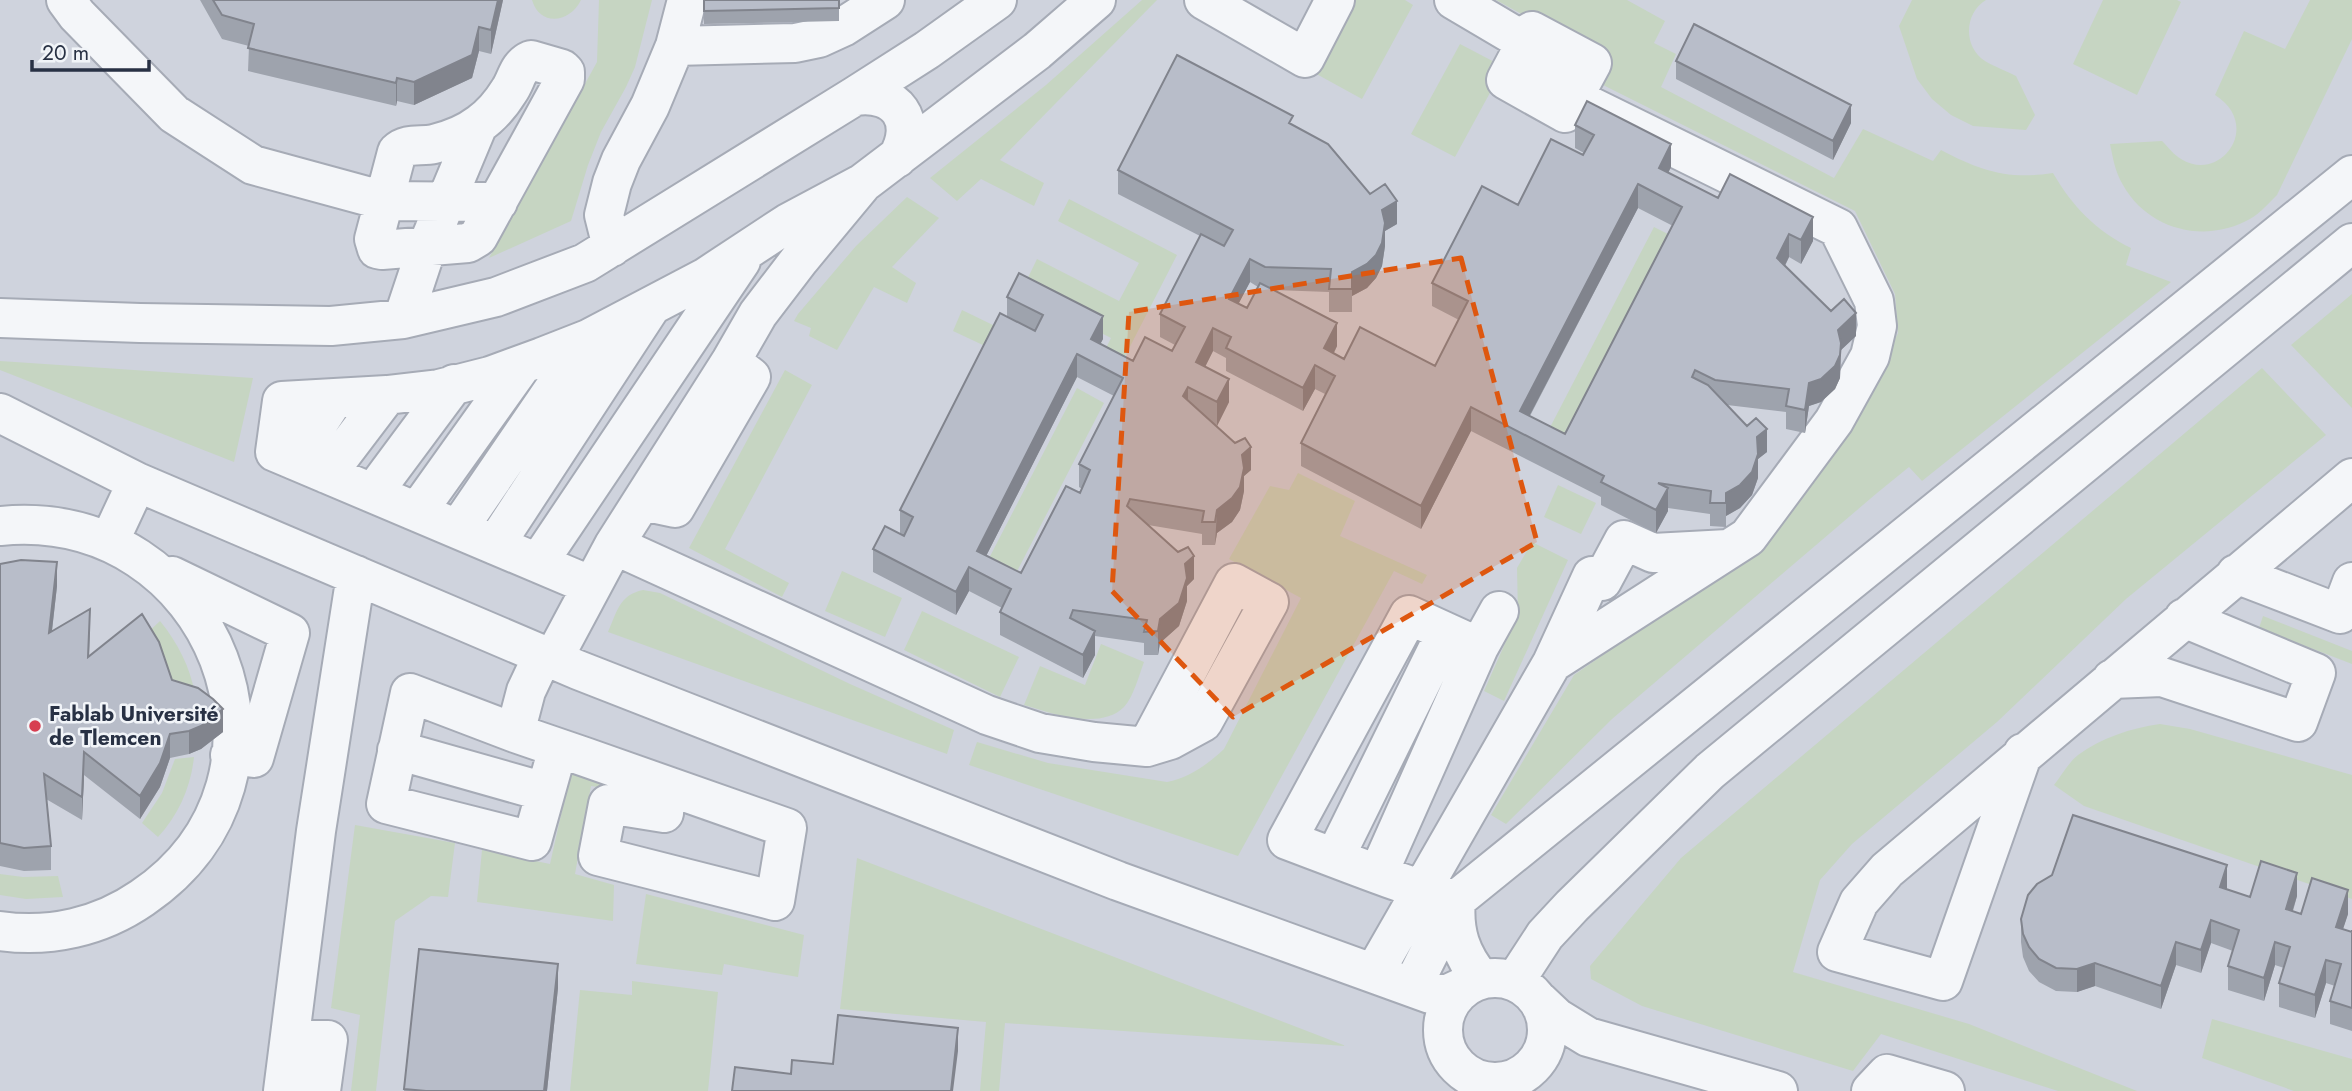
<svg xmlns="http://www.w3.org/2000/svg" width="2352" height="1091" viewBox="0 0 2352 1091" font-family="Jost,sans-serif">
<rect width="100%" height="100%" fill="#e1e4eb"/>
<path fill="#cfd3dd" d="M 0,0 L 2352,0 L 2352,1091 L 0,1091 Z"/>
<path fill="#c6d5c2" d="M 532,0 L 581,0 C 570,23 540,27 532,0 Z
M 599,0 L 652,0 L 635,67 L 626,87 L 601,132 L 588,165 L 571,221 L 489,258 L 597,62 Z
M 1142,0 L 1157,0 L 1000,160 L 1044,183 L 1034,206 L 981,179 L 957,201 L 930,178 L 1046,85 Z
M 1349,0 L 1405,0 L 1413,5 L 1362,99 L 1311,71 Z
M 1496,0 L 1627,0 L 1665,21 L 1654,43 L 1676,54 L 1661,87 L 1834,178 L 1863,129 L 1933,161 L 1941,150 C 1981,171 2008,180 2053,173 C 2072,206 2096,231 2131,248 L 2126,265 L 2171,282 L 1922,481 L 1909,467 L 1877,493 L 1612,719 L 1506,824 L 1491,815 L 1574,675 L 1760,546 L 1856,419 L 1898,333 L 1895,294 L 1855,211 L 1595,81 L 1605,60 Z
M 1912,0 L 1986,0 C 1964,13 1963,47 1985,61 C 1995,67 2007,71 2016,76 L 2035,115 L 2026,130 L 1973,126 L 1951,115 L 1932,99 L 1917,79 L 1899,26 Z
M 2103,0 L 2177,0 L 2181,2 L 2137,95 L 2073,64 Z
M 2310,0 L 2352,0 L 2352,39 L 2277,195 C 2267,205 2258,216 2244,222 C 2200,243 2147,228 2123,185 C 2115,172 2113,158 2110,144 L 2162,141 C 2168,147 2174,155 2181,159 C 2221,184 2263,125 2215,95 L 2244,31 L 2285,49 Z
M 1460,44 L 1504,67 L 1455,157 L 1411,134 Z
M 907,197 L 939,218 L 892,267 L 916,283 L 907,303 L 874,287 L 837,350 L 809,336 L 811,328 L 794,321 L 798,314 L 856,246 Z
M 1069,199 L 1177,255 L 1118,370 L 1099,362 L 1111,338 L 1021,292 L 1037,259 L 1119,301 L 1139,263 L 1058,221 Z
M 1654,227 L 1668,234 L 1558,446 L 1544,439 Z
M 2352,294 L 2352,408 L 2291,345 Z
M 962,310 L 995,326 L 985,346 L 953,331 Z
M 0,361 L 253,378 L 234,462 L 0,370 Z
M 2262,368 L 2326,435 L 2126,599 L 1997,722 L 1852,844 L 1820,880 L 1793,972 L 1969,1024 L 2137,1091 L 2058,1091 L 1881,1034 L 1853,1071 L 1642,1006 L 1591,979 L 1590,966 L 1681,858 Z
M 785,370 L 812,385 L 725,549 L 789,583 L 782,597 L 689,548 Z
M 1077,388 L 1104,403 L 1012,581 L 985,566 Z
M 1298,473 L 1355,501 L 1340,536 L 1427,575 L 1422,584 L 1394,571 L 1238,856 L 969,765 L 977,742 L 1048,763 L 1167,782 C 1189,778 1208,764 1224,749 L 1301,598 L 1229,559 L 1270,486 L 1289,490 Z
M 1558,485 L 1596,503 L 1581,534 L 1544,517 Z
M 1532,542 L 1568,560 L 1504,701 L 1484,691 L 1518,614 L 1517,568 Z
M 842,571 L 902,598 L 885,637 L 825,611 Z
M 643,590 L 660,593 L 850,684 L 954,730 L 947,754 L 608,632 C 617,612 619,595 643,590 Z
M 922,611 L 1019,657 L 1000,697 L 904,650 Z
M 2263,616 L 2352,651 L 2352,664 L 2259,628 Z
M 160,621 C 178,643 190,667 195,694 L 180,699 L 144,636 Z
M 1101,644 L 1144,662 C 1139,675 1134,696 1124,707 C 1100,731 1051,713 1024,705 L 1040,666 L 1085,685 Z
M 2160,724 L 2190,729 L 2352,775 L 2352,899 L 2084,806 L 2054,785 C 2061,776 2069,762 2078,755 C 2101,738 2131,728 2160,724 Z
M 194,757 C 191,786 179,815 158,837 L 142,823 L 162,793 L 175,759 Z
M 572,766 L 643,794 L 591,786 L 575,874 L 614,885 L 613,921 L 477,902 L 482,850 L 550,864 Z
M 355,825 L 455,843 L 448,897 L 431,896 L 395,921 L 376,1091 L 351,1091 L 360,1015 L 331,1008 Z
M 857,858 L 1346,1046 L 1005,1023 L 999,1091 L 980,1091 L 986,1022 L 840,1009 Z
M 0,874 L 23,877 L 58,876 L 63,897 L 26,899 L 0,895 Z
M 646,894 L 804,935 L 798,977 L 724,964 L 722,975 L 636,964 Z
M 632,981 L 718,992 L 708,1091 L 570,1091 L 580,990 L 632,995 Z
M 2212,1019 L 2352,1059 L 2352,1091 L 2294,1091 L 2202,1058 Z"/>
<g fill="none" stroke-linecap="round" stroke-linejoin="round">
<defs>
<path id="minor" d="M 66,0 L 77,15 L 174,114 L 253,165 L 385,201 L 498,202
M 1204,0 L 1305,58 L 1335,0
M 1532,31 L 1592,63 L 1565,113 L 1506,80 Z
M 675,46 L 795,43 L 819,38 L 843,27 L 885,0
M 531,60 L 562,69 L 565,72 L 565,79 L 478,237 L 468,243 L 382,250 L 377,249 L 374,239 L 397,152 C 407,142 421,147 434,144 C 450,140 466,134 479,124 C 492,115 501,104 509,91 C 517,80 517,66 531,60 Z
M 855,96 C 897,90 919,121 897,158
M 612,247 L 604,215 L 612,183 L 621,160 L 650,106 L 675,46 L 687,0
M 0,318 L 140,323 L 331,326 L 403,319 L 496,297 L 585,263 L 855,96 L 927,50 L 997,0
M 403,319 L 427,247 L 478,125
M 0,413 L 137,482 L 578,670 L 1118,881 L 1430,994 L 1448,994 L 1465,986
M 294,460 L 334,399
M 327,474 L 387,395
M 373,493 L 454,384
M 642,501 L 675,508 L 751,377 L 733,363
M 417,512 L 522,365
M 0,526 C 215,505 321,777 142,898 C 100,927 50,938 0,931
M 458,529 L 588,339
M 109,542 L 137,482
M 495,545 L 650,308
M 614,545 L 987,715 L 1040,733 L 1094,742 L 1147,747 L 1170,740 L 1203,722 L 1269,602 L 1234,583 L 1147,747
M 538,563 L 741,261
M 2236,574 L 2340,614 L 2352,582
M 172,576 L 290,633 L 254,758 L 230,755
M 592,586 L 275,452 L 282,401 L 387,395 L 439,389 L 490,376 L 542,357 L 588,339 L 706,277 L 788,223 L 863,183
M 1479,647 L 1499,611
M 543,655 L 526,691 L 515,733 C 606,764 697,796 787,828 L 775,901 L 598,856 L 608,804 L 664,813 L 666,786
M 553,659 L 614,545 L 731,361 L 758,314 L 800,259 L 863,183 L 1037,51 L 1096,0
M 1552,663 L 1592,576 L 1602,581 L 1624,540 L 1653,553 L 1728,549
M 2112,679 L 2162,677 L 2298,722 L 2316,673 L 2184,618
M 515,733 L 410,693 L 386,804 L 532,841 L 558,748
M 397,750 L 545,792
M 2023,753 L 1943,981 L 1837,952 L 1859,902 L 1887,870 L 2352,478
M 1335,857 L 1446,632
M 1378,874 L 1479,647 L 1409,615 L 1287,840 C 1343,861 1399,884 1456,900 C 1453,932 1461,955 1481,979
M 1374,973 L 1552,663 L 1748,537 L 1834,421 L 1870,356 L 1877,326 L 1874,301 L 1838,228 L 1586,104 L 1520,39 L 1454,0
M1443 1030a52 52 0 1 1 104 0a52 52 0 1 1-104 0Z
M 1515,981 L 1545,935 L 1572,906 L 1710,771 L 2352,243
M 1412,987 L 1456,900 L 2352,175
M 1539,1001 L 1557,1018 L 1588,1037 L 1778,1091
M 290,1040 L 328,1040 L 321,1091
M 283,1091 L 316,831 L 356,575
M 1871,1091 L 1887,1074 L 1945,1091"/>
</defs>
<use href="#minor" stroke="#a6abb6" stroke-width="42"/>
<use href="#minor" stroke="#f4f6f9" stroke-width="38"/>
</g>
<path fill="#9ea3ad" fill-rule="evenodd" d="M 200,0 L 503,0 L 491,54 L 479,51 L 472,78 L 414,105 L 397,101 L 396,106 L 248,71 L 249,46 L 222,39 Z
M 703,0 L 839,0 L 839,21 L 704,24 Z
M 1676,61 L 1851,123 L 1833,160 L 1676,79 Z
M 1293,125 L 1370,194 L 1397,224 L 1385,231 L 1385,246 L 1382,266 L 1376,278 L 1367,288 L 1352,296 L 1352,312 L 1329,312 L 1329,292 L 1274,290 L 1337,346 L 1334,353 L 1344,359 L 1435,366 L 1459,320 L 1432,306 L 1432,283 L 1518,205 L 1583,155 L 1584,153 L 1575,148 L 1575,125 L 1671,167 L 1668,173 L 1718,198 L 1813,241 L 1801,264 L 1789,257 L 1785,266 L 1856,336 L 1841,350 L 1840,378 L 1835,389 L 1821,402 L 1809,406 L 1805,433 L 1786,429 L 1786,412 L 1727,405 L 1767,452 L 1758,459 L 1758,478 L 1752,495 L 1740,508 L 1726,516 L 1726,527 L 1710,526 L 1710,514 L 1668,508 L 1668,511 L 1656,533 L 1601,505 L 1601,497 L 1471,431 L 1421,529 L 1301,466 L 1301,443 L 1325,394 L 1315,389 L 1303,411 L 1226,371 L 1226,358 L 1213,351 L 1205,367 L 1229,402 L 1217,426 L 1215,424 L 1251,470 L 1244,476 L 1244,491 L 1240,510 L 1232,522 L 1217,533 L 1215,545 L 1202,545 L 1202,534 L 1148,525 L 1194,579 L 1187,586 L 1187,601 L 1179,626 L 1160,643 L 1158,655 L 1144,655 L 1144,643 L 1095,636 L 1095,655 L 1083,678 L 1000,635 L 1000,612 L 1002,608 L 969,591 L 956,615 L 873,572 L 873,549 L 900,533 L 900,510 L 1007,317 L 1007,297 L 1103,339 L 1100,344 L 1133,361 L 1172,351 L 1175,345 L 1160,337 L 1160,314 L 1200,236 L 1118,194 L 1118,170 ZM 1638,208 L 1673,226 L 1565,434 L 1530,416 ZM 1250,282 L 1258,287 L 1247,308 L 1238,304 ZM 1077,377 L 1114,396 L 1079,464 L 1079,487 L 1082,489 L 1080,493 L 1021,573 L 986,556 Z
M 0,564 L 57,586 L 52,631 L 90,632 L 89,656 L 172,680 L 223,732 L 201,749 L 189,754 L 170,758 L 160,787 L 140,819 L 84,775 L 82,820 L 46,799 L 51,846 L 51,870 L 24,871 L 0,866 Z
M 2226,889 L 2250,897 L 2297,896 L 2293,911 L 2301,914 L 2348,914 L 2343,929 L 2352,932 L 2352,930 L 2352,1031 L 2330,1024 L 2330,1001 L 2335,986 L 2326,983 L 2315,1018 L 2279,1007 L 2279,983 L 2284,968 L 2275,965 L 2264,1001 L 2228,990 L 2228,966 L 2233,951 L 2211,943 L 2201,973 L 2176,965 L 2161,1009 L 2095,986 L 2077,992 L 2056,991 L 2039,982 L 2029,971 L 2023,957 L 2021,942 L 2021,919 Z
M 419,949 L 558,988 L 547,1091 L 404,1091 Z"/>
<path fill="#81848d" d="M 498,0 L 503,0 L 491,54 L 491,30 Z
M 479,27 L 479,51 L 472,78 L 414,105 L 414,82 Z
M 397,78 L 397,101 L 396,106 L 396,83 Z
M 1851,105 L 1851,123 L 1833,160 L 1833,141 Z
M 1671,144 L 1671,167 L 1659,191 L 1659,168 Z
M 1638,184 L 1638,208 L 1520,434 L 1520,411 Z
M 1397,201 L 1397,224 L 1385,231 L 1385,246 L 1382,266 L 1376,278 L 1367,288 L 1352,296 L 1352,272 L 1382,210 Z
M 1813,217 L 1813,241 L 1801,264 L 1801,240 Z
M 1789,234 L 1789,257 L 1777,281 L 1777,258 Z
M 1250,259 L 1250,282 L 1229,322 L 1229,299 Z
M 1856,313 L 1856,336 L 1841,350 L 1840,378 L 1835,389 L 1821,402 L 1809,406 L 1805,433 L 1805,410 L 1809,383 L 1838,330 Z
M 1103,316 L 1103,339 L 1091,362 L 1091,339 Z
M 1337,323 L 1337,346 L 1324,372 L 1324,348 Z
M 1213,328 L 1213,351 L 1196,385 L 1196,362 Z
M 1077,354 L 1077,377 L 978,572 L 977,551 Z
M 1315,365 L 1315,389 L 1303,411 L 1303,388 Z
M 1229,379 L 1229,402 L 1217,426 L 1217,402 Z
M 1188,387 L 1188,411 L 1183,396 Z
M 1471,407 L 1471,431 L 1421,529 L 1421,506 Z
M 1767,429 L 1767,452 L 1758,459 L 1758,478 L 1752,495 L 1740,508 L 1726,516 L 1726,493 L 1757,437 Z
M 1251,447 L 1251,470 L 1244,476 L 1244,491 L 1240,510 L 1232,522 L 1217,533 L 1215,545 L 1217,510 L 1242,455 Z
M 1668,488 L 1668,511 L 1656,533 L 1656,510 Z
M 1194,556 L 1194,579 L 1187,586 L 1187,601 L 1179,626 L 1160,643 L 1158,655 L 1158,631 L 1160,619 L 1185,564 Z
M 57,562 L 57,586 L 49,656 L 49,633 Z
M 969,567 L 969,591 L 956,615 L 956,592 Z
M 1095,631 L 1095,655 L 1083,678 L 1083,655 Z
M 223,709 L 223,732 L 201,749 L 189,754 L 189,731 Z
M 170,734 L 170,758 L 160,787 L 140,819 L 140,796 Z
M 84,752 L 84,775 L 82,820 L 82,797 Z
M 2227,865 L 2227,888 L 2220,910 L 2220,887 Z
M 2297,873 L 2297,896 L 2286,932 L 2286,909 Z
M 2348,890 L 2348,914 L 2336,950 L 2336,927 Z
M 2211,920 L 2211,943 L 2201,973 L 2201,950 Z
M 2176,942 L 2176,965 L 2161,1009 L 2161,986 Z
M 2275,942 L 2275,965 L 2264,1001 L 2264,978 Z
M 2326,960 L 2326,983 L 2315,1018 L 2315,995 Z
M 2095,963 L 2095,986 L 2077,992 L 2077,969 Z
M 558,964 L 558,988 L 547,1091 L 544,1091 Z
M 958,1028 L 958,1051 L 953,1091 L 951,1091 Z"/>
<path fill="#b8bdc9" stroke="#81848d" stroke-width="2" fill-rule="evenodd" d="M 213,0 L 498,0 L 491,30 L 479,27 L 472,55 L 414,82 L 397,78 L 396,83 L 248,48 L 254,24 L 222,15 Z
M 704,0 L 839,0 L 839,8 L 704,11 Z
M 1694,24 L 1851,105 L 1833,141 L 1676,61 Z
M 1177,55 L 1293,116 L 1289,123 L 1328,144 L 1370,194 L 1385,184 L 1397,201 L 1382,210 L 1385,223 L 1382,243 L 1376,255 L 1367,264 L 1352,272 L 1352,289 L 1329,289 L 1331,269 L 1265,267 L 1250,259 L 1229,299 L 1247,308 L 1260,283 L 1337,323 L 1324,348 L 1344,359 L 1360,327 L 1435,366 L 1468,301 L 1432,283 L 1482,186 L 1518,205 L 1551,139 L 1583,155 L 1594,135 L 1575,125 L 1587,101 L 1671,144 L 1659,168 L 1718,198 L 1730,174 L 1813,217 L 1801,240 L 1789,234 L 1777,258 L 1831,311 L 1844,299 L 1856,313 L 1838,330 L 1841,343 L 1840,355 L 1835,366 L 1821,379 L 1809,383 L 1805,410 L 1786,406 L 1789,389 L 1715,380 L 1695,370 L 1692,377 L 1708,385 L 1747,426 L 1756,418 L 1767,429 L 1757,437 L 1758,454 L 1752,472 L 1740,485 L 1726,493 L 1726,503 L 1710,503 L 1711,491 L 1658,483 L 1668,488 L 1656,510 L 1601,482 L 1604,476 L 1471,407 L 1421,506 L 1301,443 L 1335,376 L 1315,365 L 1303,388 L 1226,348 L 1231,337 L 1213,328 L 1196,362 L 1229,379 L 1217,402 L 1188,387 L 1183,396 L 1235,443 L 1245,438 L 1251,447 L 1242,455 L 1244,468 L 1240,487 L 1232,498 L 1217,510 L 1215,522 L 1202,522 L 1204,511 L 1130,499 L 1127,506 L 1178,552 L 1188,547 L 1194,556 L 1185,564 L 1187,578 L 1179,603 L 1160,619 L 1158,631 L 1144,632 L 1147,620 L 1073,610 L 1070,618 L 1095,631 L 1083,655 L 1000,612 L 1011,589 L 969,567 L 956,592 L 873,549 L 885,526 L 904,536 L 913,517 L 900,510 L 1000,313 L 1035,331 L 1043,315 L 1007,297 L 1019,273 L 1103,316 L 1091,339 L 1133,361 L 1145,337 L 1172,351 L 1185,327 L 1160,314 L 1201,234 L 1224,246 L 1233,230 L 1118,170 ZM 1638,184 L 1682,207 L 1565,434 L 1520,411 ZM 1077,354 L 1123,378 L 1079,464 L 1090,470 L 1080,493 L 1066,486 L 1021,573 L 977,551 Z
M 21,560 L 57,562 L 49,633 L 90,609 L 88,657 L 142,614 L 159,642 L 172,680 L 198,688 L 213,699 L 223,709 L 201,726 L 189,731 L 170,734 L 160,763 L 140,796 L 84,752 L 82,797 L 44,774 L 51,846 L 24,848 L 0,843 L 0,564 Z
M 2073,815 L 2227,865 L 2220,887 L 2250,897 L 2261,861 L 2297,873 L 2286,909 L 2301,914 L 2312,878 L 2348,890 L 2336,927 L 2352,932 L 2352,930 L 2352,1008 L 2330,1001 L 2341,964 L 2326,960 L 2315,995 L 2279,983 L 2290,947 L 2275,942 L 2264,978 L 2228,966 L 2239,930 L 2211,920 L 2201,950 L 2176,942 L 2161,986 L 2095,963 L 2077,969 L 2056,968 L 2039,959 L 2029,947 L 2023,934 L 2021,919 L 2028,895 L 2037,884 L 2052,875 Z
M 419,949 L 558,964 L 544,1091 L 426,1091 L 404,1089 Z
M 838,1015 L 958,1028 L 951,1091 L 732,1091 L 735,1067 L 791,1074 L 792,1060 L 833,1064 Z"/>
<path fill="#de570f" fill-opacity="0.2" stroke="#de570f" stroke-width="5" stroke-dasharray="14 9" stroke-linejoin="round" d="M 1461,258 L 1537,542 L 1233,717 L 1112,591 L 1129,312 Z"/>
<circle fill="#d73e51" stroke="#f1f4f8" stroke-width="2.5" cx="35" cy="726" r="7"/>
<g text-anchor="middle" dominant-baseline="central" stroke-width="5" stroke-linejoin="round" paint-order="stroke">
<g font-size="21" font-weight="bold" fill="#283144" stroke="#f1f4f8" text-anchor="start">
<text x="49" y="714">Fablab Université<tspan x="49" dy="24">de Tlemcen</tspan></text>
</g>
</g>
<path d="M32 60v10h117v-10" fill="none" stroke="#283144" stroke-width="3.5"/>
<text x="42" y="60" font-size="21" fill="#283144" stroke="#f1f4f8" stroke-width="5" paint-order="stroke">20 m</text>
</svg>
